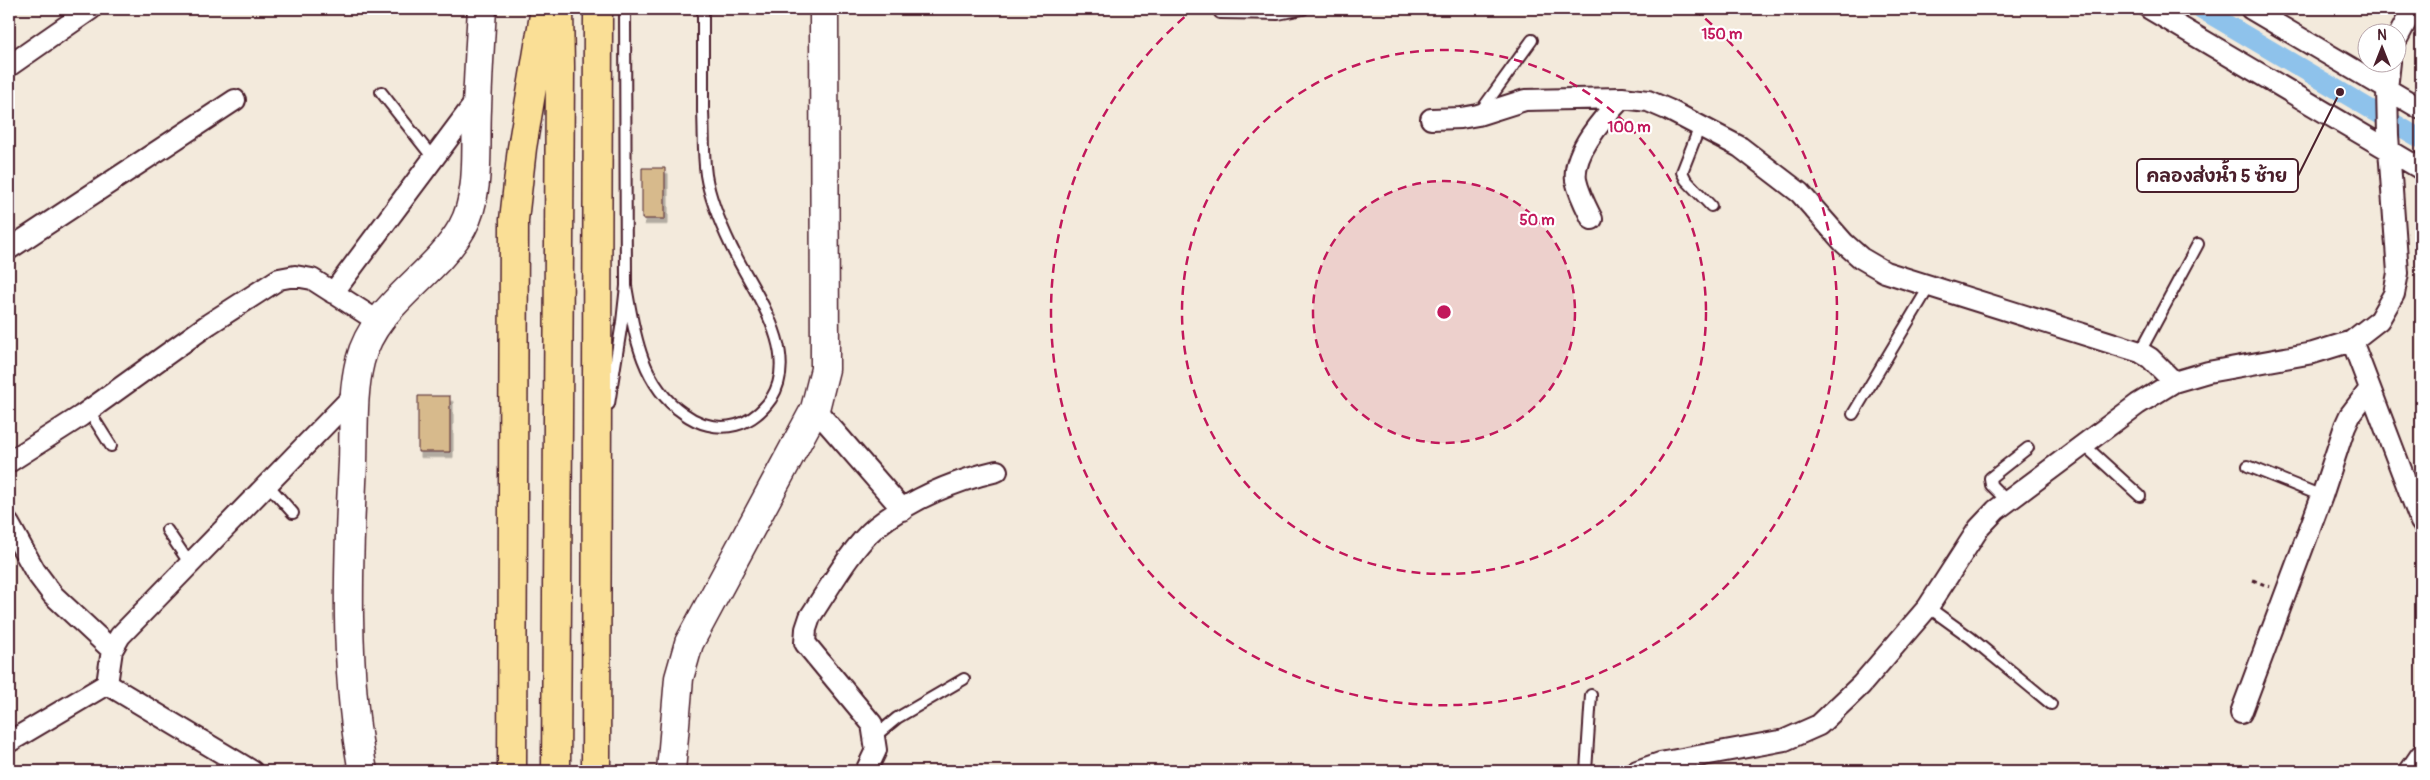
<svg xmlns="http://www.w3.org/2000/svg" width="2430" height="780" viewBox="0 0 2430 780" font-family="Pangolin,'Playpen Sans Thai',sans-serif">
<defs>
<filter id="shadow"><feDropShadow dx="3" dy="5.5" stdDeviation="0" flood-color="#0004"/></filter>
</defs>
<rect width="100%" height="100%" fill="#f3eadc"/>
<filter id="ink" filterUnits="userSpaceOnUse"><feTurbulence type="fractalNoise" baseFrequency=".02" numOctaves="2"/><feDisplacementMap in="SourceGraphic" scale="10" xChannelSelector="R" yChannelSelector="G"/><feConvolveMatrix kernelMatrix="1 2 1 2 8 2 1 2 1" color-interpolation-filters="sRGB"/></filter>
<g filter="url(#ink)">
<g fill="none" stroke-linecap="round" stroke-linejoin="round">
<path stroke="#8ec2eb" stroke-width="19" d="M 2201,9 L 2421,139"/>
</g>
<path fill="#d7ba8c" stroke="#4a1f2b" filter="url(#shadow)" d="M 642,168 L 665,168 L 665,219 L 642,219 Z
M 418,396 L 450,396 L 450,452 L 418,452 Z"/>
<g fill="none" stroke-linecap="round" stroke-linejoin="round">
<defs>
<path id="lane" d="M 1220,13 L 1278,14 L 1303,9
M 381,92 L 433,158
M 1480,112 L 1532,40
M 1700,126 L 1682,172 L 1686,180 L 1711,206
M 626,286 C 634,332 641,384 683,413 C 698,424 717,430 736,425 C 751,421 762,412 771,399 C 802,351 751,289 731,246 C 720,223 710,200 706,175 C 703,154 704,132 703,111 C 703,77 703,43 703,9
M 2140,352 L 2198,244
M 609,404 L 622,322 L 626,286 L 625,9
M 89,411 L 111,446
M 1853,414 L 1929,287
M 2083,444 L 2140,496
M 2248,466 L 2322,496
M 268,485 L 293,513
M 2007,501 L 1991,485 L 1990,478 L 2028,448
M 167,530 L 190,564
M 1928,607 L 1971,638 L 2051,704
M 874,737 L 897,718 L 964,679
M 1586,771 L 1591,695"/>
<path id="street" d="M 2150,9 L 2421,169
M 2251,9 L 2421,109
M 2398,37 L 2410,14 L 2417,9
M 9,66 L 91,9
M 1431,119 L 1461,118 L 1478,115 L 1525,100 L 1622,98
M 1592,219 C 1586,207 1579,194 1576,180 C 1572,152 1605,116 1622,98 L 1648,101 L 1669,110 L 1740,147 L 1800,193 L 1844,243 L 1861,258 L 1885,272 L 2140,352 L 2150,358 L 2174,382
M 9,249 L 235,100
M 333,293 L 477,100
M 2352,341 L 2421,522
M 815,409 L 903,510
M 9,462 L 81,416 L 209,324 L 279,279 L 295,276 L 312,279 L 379,322
M 9,524 L 35,571 L 53,595 L 112,650
M 107,684 L 112,650 L 120,636 L 356,393
M 107,684 L 252,771
M 2241,713 L 2322,496 L 2345,426 L 2350,415 L 2369,390
M 9,742 L 107,684
M 866,771 L 876,750 L 872,724 L 805,643 L 806,629 L 810,617 C 828,590 852,547 876,527 C 911,499 954,481 997,471
M 1637,771 L 1660,763 L 1785,740 L 1819,725 L 1861,685 L 1928,607 L 1979,528 L 1996,510 L 2138,404 L 2174,382 L 2208,372 L 2313,353 L 2352,341 L 2379,320 L 2394,294 L 2398,273 L 2388,135 L 2387,89 L 2390,62
M 2410,771 L 2421,755"/>
<path id="secondary" d="M 363,771 C 344,673 348,562 353,462 C 354,429 352,393 360,361 C 374,304 434,277 462,228 C 481,195 475,147 477,109 C 478,76 480,42 482,9
M 671,771 L 679,678 L 689,643 L 815,409 L 825,369 L 824,9"/>
<path id="highway" d="M 512,771 L 514,220 L 522,148 L 545,9
M 556,771 L 560,67 L 559,9
M 596,771 L 598,9"/>
</defs>
<use href="#lane" stroke="#4a1f2b" stroke-width="14"/>
<use href="#street" stroke="#4a1f2b" stroke-width="24"/>
<use href="#secondary" stroke="#4a1f2b" stroke-width="31"/>
<use href="#highway" stroke="#4a1f2b" stroke-width="31"/>
<path stroke="#4a1f2b" stroke-width="3" stroke-dasharray="4 4" stroke-linecap="butt" d="M 2253,580 L 2270,587"/>
<use href="#lane" stroke="#fff" stroke-width="10"/>
<use href="#street" stroke="#fff" stroke-width="20"/>
<use href="#secondary" stroke="#fff" stroke-width="28"/>
<use href="#highway" stroke="#fadf96" stroke-width="28"/>
</g>
</g>
<circle cx="1444" cy="312" r="131" fill="#c2185b" fill-opacity=".12"/>
<g fill="none" stroke="#c2185b" stroke-width="2.5" stroke-dasharray="9 6">
<circle cx="1444" cy="312" r="131"/>
<circle cx="1444" cy="312" r="262"/>
<path d="M1694 9A393 393 0 1 1 1194 9"/>
</g>
<circle cx="1444" cy="312" r="8" fill="#c2185b" stroke="#fff" stroke-width="2.5"/>
<g font-size="15" text-anchor="middle" font-weight="bold" fill="#c2185b" stroke="#fff" stroke-width="4.5" stroke-linejoin="round" paint-order="stroke">
<text x="1722" y="39">150 m</text>
<text x="1629" y="132">100 m</text>
<text x="1537" y="225">50 m</text>
</g>
<path fill="none" stroke="#4a1f2b" stroke-width="2" d="M2340 92L2298 176"/>
<circle fill="#4a1f2b" stroke="#fff" stroke-width="2" cx="2340" cy="92" r="5"/>
<rect fill="#fff" stroke="#4a1f2b" stroke-width="2" x="2137" y="159" width="161" height="33" rx="5"/>
<g font-size="18" text-anchor="middle" font-weight="bold" fill="#4a1f2b">
<text x="2217" y="182">คลองส่งน้ำ 5 ซ้าย</text>
</g>
<rect width="2430" height="780" fill="none" stroke="#fff" stroke-width="30"/>
<rect x="15" y="15" width="2400" height="750" fill="none" stroke="#4a1f2b" stroke-width="2" filter="url(#ink)"/>
<g transform="translate(2382 48)"><circle r="24" fill="#ffffff" stroke="#b7a5aa"/>
<path d="M0-4L9 19L0 12L-9 19Z" fill="#4a1f2b"/>
<text y="-8" font-size="14" font-weight="bold" text-anchor="middle" fill="#4a1f2b">N</text>
</g>
</svg>
